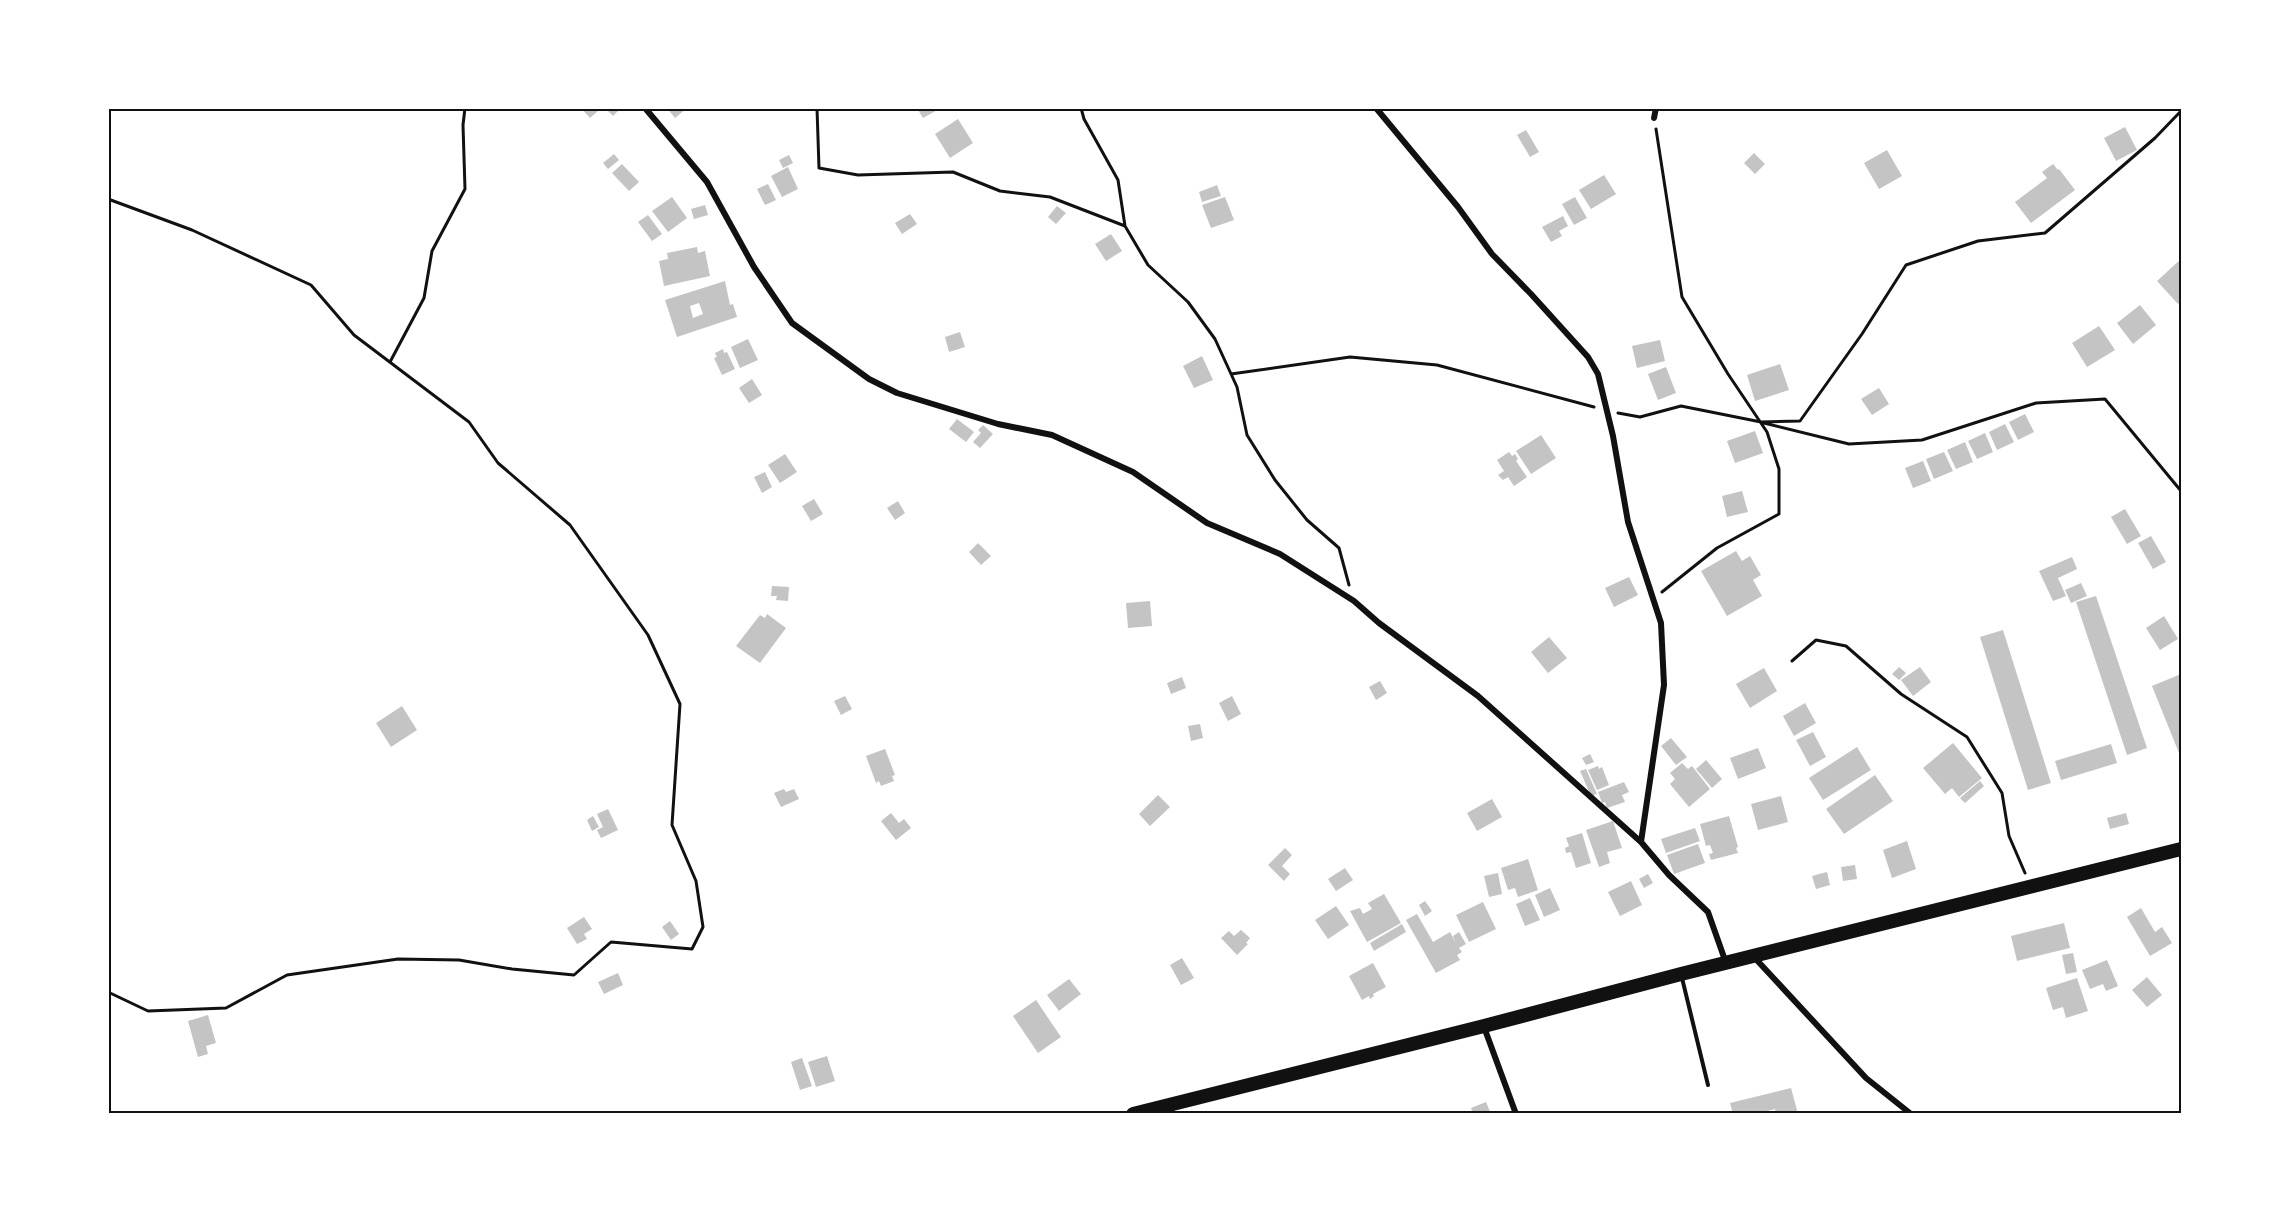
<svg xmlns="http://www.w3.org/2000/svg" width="2289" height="1222" viewBox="0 0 2289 1222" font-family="'Sofia Sans Condensed',sans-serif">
<rect width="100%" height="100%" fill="#fff"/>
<path fill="#c4c4c4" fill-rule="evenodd" d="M 581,108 L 597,108 L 599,110 L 590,118 Z
M 605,108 L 621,108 L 613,116 Z
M 667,108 L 687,108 L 675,118 Z
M 917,108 L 941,108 L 923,118 Z
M 958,119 L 973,143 L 950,158 L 935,134 Z
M 2125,127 L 2137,150 L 2116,161 L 2104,138 Z
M 1526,130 L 1539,152 L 1530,157 L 1517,135 Z
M 1887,150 L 1902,176 L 1879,189 L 1864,163 Z
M 1754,153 L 1765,164 L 1755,174 L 1744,163 Z
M 614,154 L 619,160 L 608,169 L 603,163 Z
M 789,155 L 793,163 L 783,168 L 779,160 Z
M 622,164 L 639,182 L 629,191 L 612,173 Z
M 2053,164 L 2058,170 L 2059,169 L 2075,190 L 2031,223 L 2015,202 L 2047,178 L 2042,172 Z
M 788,167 L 798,189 L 782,197 L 771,176 Z
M 1604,175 L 1616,194 L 1591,209 L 1579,190 Z
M 768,184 L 776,200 L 765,205 L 757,189 Z
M 1217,185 L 1221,196 L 1202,202 L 1199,192 Z
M 672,197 L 687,218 L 668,232 L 652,211 Z
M 1225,197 L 1234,220 L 1211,228 L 1202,205 Z
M 1575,197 L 1587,218 L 1574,225 L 1562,204 Z
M 705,205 L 708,215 L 694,219 L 691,209 Z
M 1057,206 L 1066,213 L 1056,224 L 1048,217 Z
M 910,214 L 917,224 L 902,234 L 895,223 Z
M 648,215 L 662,234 L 652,241 L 638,222 Z
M 1563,216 L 1568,226 L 1559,231 L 1562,236 L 1551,242 L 1542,227 Z
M 1111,234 L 1122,251 L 1106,261 L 1095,244 Z
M 697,247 L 698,253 L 705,251 L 710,276 L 664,286 L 659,261 L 668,259 L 667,253 Z
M 2181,259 L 2181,301 L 2178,304 L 2157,281 Z
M 725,281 L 730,305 L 733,304 L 737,317 L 677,337 L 665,300 ZM 699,303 L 703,314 L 693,318 L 690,306 Z
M 2140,305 L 2156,325 L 2133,344 L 2117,323 Z
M 2099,326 L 2115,350 L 2087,367 L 2072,343 Z
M 960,332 L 965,347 L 949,352 L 945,337 Z
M 748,339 L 758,360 L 740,368 L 731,347 Z
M 1660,340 L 1665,361 L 1637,368 L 1632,346 Z
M 723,349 L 724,353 L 727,352 L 735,369 L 722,375 L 714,358 L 717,357 L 715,353 Z
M 1202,356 L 1213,380 L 1194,388 L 1183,366 Z
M 1780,364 L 1789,390 L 1755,401 L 1747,375 Z
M 1666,367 L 1676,393 L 1658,400 L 1648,374 Z
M 752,379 L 762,395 L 749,403 L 739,388 Z
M 1879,388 L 1889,404 L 1872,415 L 1861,399 Z
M 2025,414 L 2034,432 L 2018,440 L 2009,422 Z
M 957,419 L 974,432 L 966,442 L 949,429 Z
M 2005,424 L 2014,442 L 1997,450 L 1989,432 Z
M 983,425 L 993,434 L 980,448 L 973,442 L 981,433 L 978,430 Z
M 1755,431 L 1763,453 L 1735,463 L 1727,441 Z
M 1985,433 L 1993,452 L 1977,459 L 1968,441 Z
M 1541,435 L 1556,458 L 1531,474 L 1516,451 Z
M 1965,442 L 1973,462 L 1956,469 L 1947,450 Z
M 1509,452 L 1512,456 L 1515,454 L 1518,459 L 1516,461 L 1527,477 L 1514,486 L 1508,477 L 1503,480 L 1498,475 L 1504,471 L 1497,460 Z
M 1944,452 L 1953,471 L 1934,479 L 1926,459 Z
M 785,454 L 797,472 L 780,483 L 768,465 Z
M 1923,461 L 1931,481 L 1913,488 L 1905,468 Z
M 765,472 L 772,487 L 762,493 L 754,477 Z
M 1742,491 L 1748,512 L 1727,517 L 1722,496 Z
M 814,499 L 823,514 L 811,521 L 802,506 Z
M 898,501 L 905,513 L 895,520 L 887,508 Z
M 2125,509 L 2141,536 L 2127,544 L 2111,517 Z
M 2151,536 L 2166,562 L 2153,569 L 2138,543 Z
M 978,543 L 991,556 L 981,565 L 969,552 Z
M 1736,551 L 1742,561 L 1750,556 L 1761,575 L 1753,580 L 1762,596 L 1727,616 L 1701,571 Z
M 2072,557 L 2077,569 L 2058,578 L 2066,596 L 2053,601 L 2039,571 Z
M 1629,577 L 1638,595 L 1614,607 L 1605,588 Z
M 2081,583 L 2087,596 L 2071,603 L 2065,590 Z
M 772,586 L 789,587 L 788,601 L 776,600 L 777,596 L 771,596 Z
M 2096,596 L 2147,748 L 2127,755 L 2076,602 Z
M 1150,601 L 1152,626 L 1128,628 L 1126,603 Z
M 767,614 L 786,628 L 760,663 L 736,646 L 760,615 L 765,618 Z
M 2164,616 L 2178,639 L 2160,650 L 2146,628 Z
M 2003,630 L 2051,783 L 2028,790 L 1980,637 Z
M 1549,637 L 1567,658 L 1548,673 L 1531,652 Z
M 1899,667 L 1906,673 L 1899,680 L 1892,674 Z
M 1920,667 L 1931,682 L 1913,696 L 1901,680 Z
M 1764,668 L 1777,691 L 1750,708 L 1736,684 Z
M 2181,674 L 2181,758 L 2152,686 Z
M 1182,677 L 1186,688 L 1171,694 L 1167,683 Z
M 1380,681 L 1387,693 L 1376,700 L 1369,687 Z
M 845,696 L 852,709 L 841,715 L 834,701 Z
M 1232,696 L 1241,714 L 1228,721 L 1219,703 Z
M 1805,703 L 1816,723 L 1794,736 L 1783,716 Z
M 402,706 L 417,730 L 391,747 L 376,723 Z
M 1200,724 L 1203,738 L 1191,741 L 1188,726 Z
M 1813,732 L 1826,757 L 1810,766 L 1796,740 Z
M 1671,738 L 1687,757 L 1676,765 L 1661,746 Z
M 1953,743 L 1982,778 L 1959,797 L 1952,788 L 1945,794 L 1923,768 Z
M 2111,744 L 2117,763 L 2061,780 L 2055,761 Z
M 1857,747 L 1871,770 L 1823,800 L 1809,778 Z
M 1758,748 L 1766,768 L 1738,779 L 1730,758 Z
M 885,749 L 895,775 L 892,776 L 894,781 L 881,786 L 879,781 L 876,783 L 866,756 Z
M 1590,754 L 1594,762 L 1586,765 L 1582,758 Z
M 1706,760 L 1722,779 L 1712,788 L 1696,769 Z
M 1682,763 L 1688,769 L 1692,766 L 1710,789 L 1689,807 L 1670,784 L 1675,779 L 1670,773 Z
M 1598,766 L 1599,769 L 1602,767 L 1609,785 L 1597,790 L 1588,770 Z
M 1586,769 L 1597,794 L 1591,796 L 1580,771 Z
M 1875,775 L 1893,801 L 1844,834 L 1826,809 Z
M 1980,781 L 1984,786 L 1965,803 L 1960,798 Z
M 1624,782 L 1629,792 L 1622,795 L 1625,802 L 1607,808 L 1605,802 L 1602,803 L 1598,792 Z
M 784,789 L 786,792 L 794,789 L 799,799 L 781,807 L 774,793 Z
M 1158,795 L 1170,807 L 1150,826 L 1139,814 Z
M 1781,796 L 1788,822 L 1758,830 L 1751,804 Z
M 1492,799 L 1502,817 L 1477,831 L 1467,813 Z
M 608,809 L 618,830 L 601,838 L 597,830 L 603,827 L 597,814 Z
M 891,813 L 899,823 L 904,819 L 911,828 L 896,840 L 881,821 Z
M 2126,813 L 2129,824 L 2110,829 L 2107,818 Z
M 593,816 L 599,827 L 592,831 L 587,820 Z
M 1729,816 L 1738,847 L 1736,848 L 1738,853 L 1711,860 L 1709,854 L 1713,853 L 1710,845 L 1706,846 L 1700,824 Z
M 1613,821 L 1622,848 L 1607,852 L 1610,863 L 1599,867 L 1586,830 Z
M 1695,828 L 1700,841 L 1666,853 L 1661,839 Z
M 1582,833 L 1591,863 L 1576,868 L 1571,852 L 1566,853 L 1565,848 L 1569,846 L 1566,838 Z
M 1907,841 L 1916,869 L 1892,878 L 1883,850 Z
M 1698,844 L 1705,863 L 1674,874 L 1667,855 Z
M 1285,848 L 1292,855 L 1282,866 L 1290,874 L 1284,881 L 1268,865 Z
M 1528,859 L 1538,890 L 1518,897 L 1515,888 L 1508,890 L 1501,868 Z
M 1855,865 L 1857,879 L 1843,881 L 1841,867 Z
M 1345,868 L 1353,880 L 1336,891 L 1328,879 Z
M 1827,872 L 1830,885 L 1816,889 L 1812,876 Z
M 1498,873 L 1502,894 L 1489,897 L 1484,876 Z
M 1648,874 L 1653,883 L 1644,888 L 1639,879 Z
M 1631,881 L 1642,905 L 1620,916 L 1608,892 Z
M 1550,888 L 1560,910 L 1544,917 L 1535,895 Z
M 1384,894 L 1401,923 L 1367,942 L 1350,911 L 1360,908 L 1363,914 L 1372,909 L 1368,903 Z
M 1530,898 L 1540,920 L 1525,926 L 1516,904 Z
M 1425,901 L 1432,911 L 1425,916 L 1419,905 Z
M 1483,902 L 1496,929 L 1469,942 L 1456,915 Z
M 1336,906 L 1349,925 L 1328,939 L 1315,920 Z
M 2141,908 L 2155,932 L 2162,927 L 2172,943 L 2150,956 L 2127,917 Z
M 1417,914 L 1433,942 L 1450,932 L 1456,943 L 1453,936 L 1459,932 L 1466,944 L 1459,948 L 1462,952 L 1457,955 L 1460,960 L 1436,973 L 1406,920 Z
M 584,917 L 592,929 L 584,934 L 587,939 L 577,944 L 567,928 Z
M 670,921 L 679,934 L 671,940 L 662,927 Z
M 2064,923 L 2070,948 L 2017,961 L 2011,936 Z
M 1402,924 L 1406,932 L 1374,951 L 1370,943 Z
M 1241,930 L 1250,938 L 1246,943 L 1248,944 L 1237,955 L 1221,938 L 1229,931 L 1234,936 Z
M 2073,953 L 2077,972 L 2066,974 L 2062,955 Z
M 1182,958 L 1194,978 L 1181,985 L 1170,965 Z
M 2107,960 L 2118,986 L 2106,991 L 2103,984 L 2090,989 L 2082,970 Z
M 1373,963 L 1386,987 L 1373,994 L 1374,996 L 1370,999 L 1369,996 L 1362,1000 L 1349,976 Z
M 618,973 L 623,985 L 604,994 L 598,982 Z
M 2147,977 L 2162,995 L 2147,1007 L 2132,990 Z
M 2077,978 L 2088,1011 L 2066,1018 L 2063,1007 L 2053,1010 L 2046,988 Z
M 1069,979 L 1081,994 L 1059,1011 L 1047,995 Z
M 1036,1000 L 1061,1037 L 1038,1053 L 1013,1016 Z
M 208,1015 L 216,1043 L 206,1046 L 208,1054 L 198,1057 L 188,1021 Z
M 827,1056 L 835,1081 L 816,1087 L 808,1062 Z
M 802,1058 L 812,1086 L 800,1090 L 791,1062 Z
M 1791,1088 L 1798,1114 L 1776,1114 L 1775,1109 L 1756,1114 L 1733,1114 L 1730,1103 Z
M 1486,1102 L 1491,1114 L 1473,1114 L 1471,1108 Z"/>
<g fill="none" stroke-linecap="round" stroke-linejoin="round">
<path stroke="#111" stroke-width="3" d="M 817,108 L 819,168 L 858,175 L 953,172 L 1000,191 L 1050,197 L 1125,226 L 1148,265 L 1188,302 L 1215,339 L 1237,387 L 1247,435 L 1275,480 L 1307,520 L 1339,548 L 1349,585
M 1081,108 L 1084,119 L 1118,180 L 1125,226
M 1656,129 L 1682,297 L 1728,374 L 1767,432 L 1779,469 L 1779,514 L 1717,548 L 1662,592
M 108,199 L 192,230 L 311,285 L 354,335 L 469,422 L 498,463 L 570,525 L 648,635 L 680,704 L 672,825 L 696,881 L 703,927 L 692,949 L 611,942 L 574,975 L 512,969 L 459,960 L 398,959 L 287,975 L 226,1008 L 148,1011 L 108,992
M 390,362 L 424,298 L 432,251 L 465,189 L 463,125 L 465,108
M 1231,374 L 1350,357 L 1437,365 L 1594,407
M 1618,413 L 1640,417 L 1681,406 L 1761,422 L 1800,421 L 1862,334 L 1906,265 L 1978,241 L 2045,233 L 2155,138 L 2181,111
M 1764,423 L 1849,444 L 1922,440 L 2036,403 L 2105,399 L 2181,491
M 1792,661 L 1816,640 L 1846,646 L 1901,694 L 1967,737 L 2002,793 L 2009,836 L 2025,873"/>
<path stroke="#111" stroke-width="4" d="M 1682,978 L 1708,1085"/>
<path stroke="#111" stroke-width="6" d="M 645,108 L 707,182 L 754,267 L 792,323 L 869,379 L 897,393 L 998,424 L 1052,435 L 1133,472 L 1207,523 L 1280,554 L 1354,601 L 1379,623 L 1478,696 L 1641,842 L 1669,875 L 1708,912 L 1726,963
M 1376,108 L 1458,207 L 1492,254 L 1531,294 L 1588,357 L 1598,374 L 1613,436 L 1628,522 L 1661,623 L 1664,685 L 1641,842
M 1654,118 L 1656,108
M 1753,956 L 1866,1078 L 1911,1114
M 1484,1027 L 1516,1114"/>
<path stroke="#111" stroke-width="14" d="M 1133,1114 L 1484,1026 L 1681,974 L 2181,849"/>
</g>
<rect width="2289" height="1222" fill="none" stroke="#ffffff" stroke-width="219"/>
<rect x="110" y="110" width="2070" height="1002" fill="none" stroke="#111" stroke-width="2"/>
</svg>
